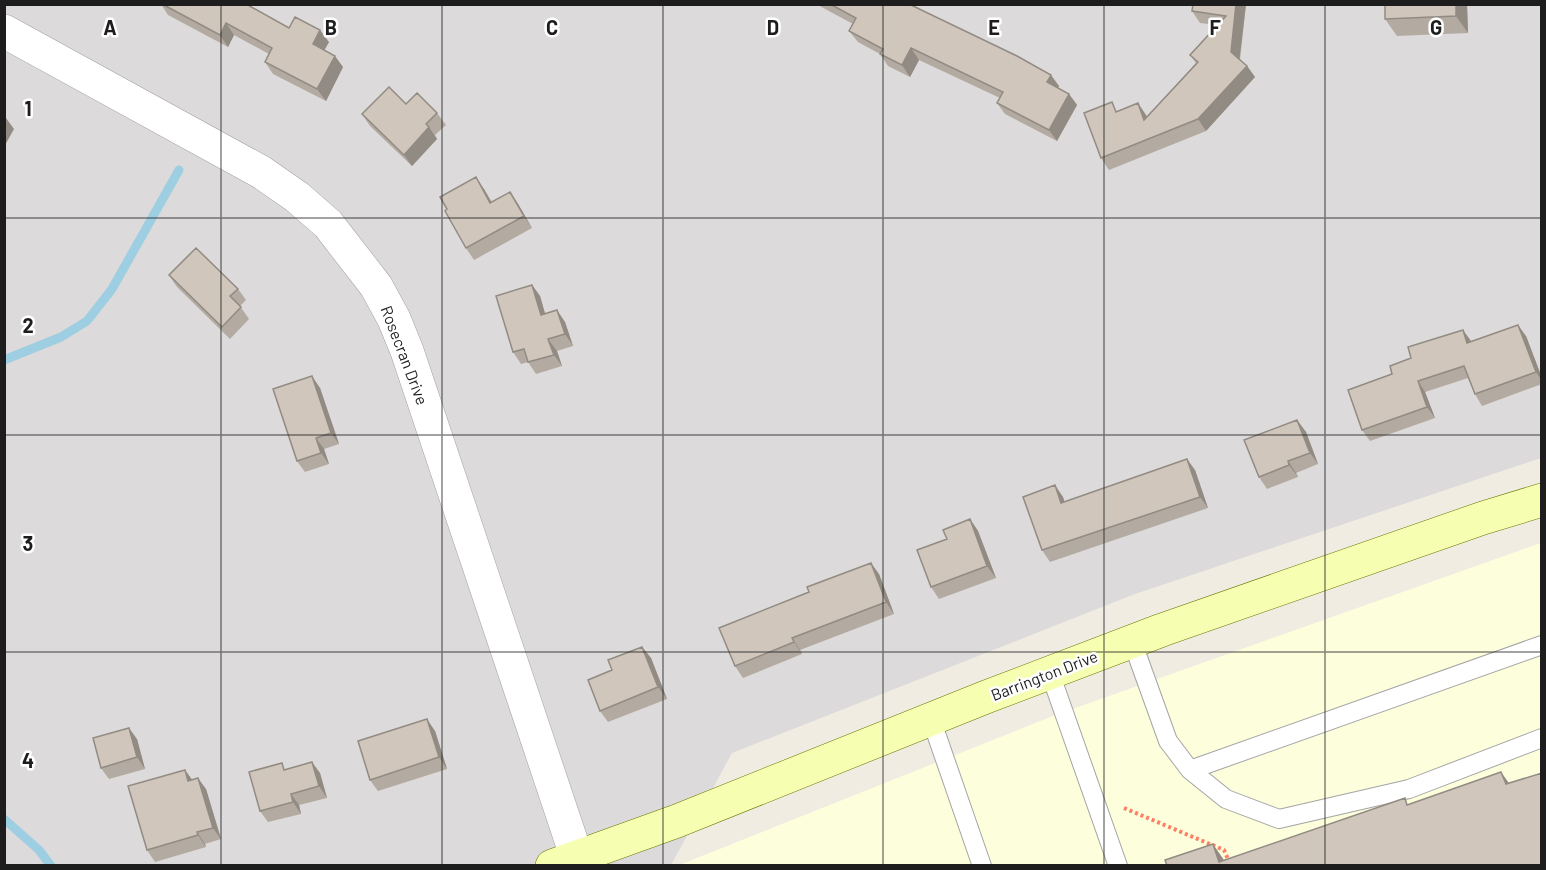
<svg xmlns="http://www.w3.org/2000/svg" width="1546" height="870" viewBox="0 0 1546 870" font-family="Barlow,sans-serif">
<rect width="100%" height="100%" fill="#f0ece2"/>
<path fill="#dcdada" d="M 5,5 L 1541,5 L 1541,458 L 1135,594 L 732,753 L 671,865 L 5,866 Z"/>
<path fill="#fdffdc" d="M 1541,543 L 1541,865 L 677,866 L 1053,716 Z"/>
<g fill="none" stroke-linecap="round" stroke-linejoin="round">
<path stroke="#9ecee2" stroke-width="9" d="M 4,360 L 61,337 L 87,321 L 112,289 L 179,170
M 4,819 L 39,850 L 51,866"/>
<defs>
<path id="lane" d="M 1132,641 L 1168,741 L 1190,770 L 1226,799 L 1279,819 L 1409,789 L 1542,738
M 1050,673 L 1118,866
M 931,719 L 982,866
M 1190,770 L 1542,645"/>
<path id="street" d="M 4,31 L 261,172 L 297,197 L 328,224 L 376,286 L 394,319 L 407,351 L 577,858"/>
<path id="secondary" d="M 552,866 L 677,821 L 986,697 L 1162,630 L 1483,518 L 1542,500"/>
</defs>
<use href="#lane" stroke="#a4a4a4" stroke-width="20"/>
<use href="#street" stroke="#a4a4a4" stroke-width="34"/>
<use href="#secondary" stroke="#637900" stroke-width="34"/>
<path stroke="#ff7f64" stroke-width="4" stroke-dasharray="3 3" stroke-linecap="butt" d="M 1124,808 L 1224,850 L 1231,866"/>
<use href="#lane" stroke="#fff" stroke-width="18"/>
<use href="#street" stroke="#fff" stroke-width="33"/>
<use href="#secondary" stroke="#f6ffb1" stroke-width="33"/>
</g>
<path fill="#b3aaa1" d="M 161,4 L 246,4 L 289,28 L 329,42 L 324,50 L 343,67 L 326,101 L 273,74 L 265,62 L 269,54 L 234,35 L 228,47 L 168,15 Z
M 816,4 L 914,4 L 916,8 L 1059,86 L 1058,88 L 1069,94 L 1077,105 L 1057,141 L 1005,114 L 997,103 L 1000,98 L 919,60 L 910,77 L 888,66 L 880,54 L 858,42 L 849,31 L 853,24 Z
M 1246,4 L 1240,60 L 1247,66 L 1255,77 L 1206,131 L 1109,170 L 1101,158 L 1118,111 L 1146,115 L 1147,117 L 1196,63 L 1190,55 L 1217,25 L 1200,23 L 1192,11 Z
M 1385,4 L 1467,4 L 1468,33 L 1397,36 L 1385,19 Z
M 437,113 L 446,125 L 435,135 L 437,139 L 412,166 L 370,126 L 362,114 Z
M 484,189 L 492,202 L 510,192 L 518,204 L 532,228 L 474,260 L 466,248 Z
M 169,275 L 238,289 L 246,300 L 240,306 L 249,319 L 230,339 L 177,287 Z
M 532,285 L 540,296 L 545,314 L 565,322 L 573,346 L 557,351 L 562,366 L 536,374 L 528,362 L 521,364 L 513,352 Z
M 1526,336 L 1542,378 L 1542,384 L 1482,406 L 1475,394 L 1468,378 L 1425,392 L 1435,418 L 1370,441 L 1362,430 L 1392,374 L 1471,342 Z
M 320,388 L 339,444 L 324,449 L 329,464 L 305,472 L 297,461 Z
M 1297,420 L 1306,432 L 1318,464 L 1296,473 L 1298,477 L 1267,489 L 1259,477 Z
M 1195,470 L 1208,508 L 1050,562 L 1042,550 L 1063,497 L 1064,502 Z
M 970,519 L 978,531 L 996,578 L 939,599 L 931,587 L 947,539 Z
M 879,574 L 894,614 L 800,650 L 802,654 L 743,678 L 735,666 Z
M 642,647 L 651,658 L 667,699 L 608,722 L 600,711 L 612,670 Z
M 435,731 L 447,769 L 378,791 L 370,780 Z
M 137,739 L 145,769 L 109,779 L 101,768 Z
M 286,769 L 320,773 L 327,798 L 299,805 L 301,814 L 268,822 L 260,811 Z
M 185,770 L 192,780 L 206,789 L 221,839 L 205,844 L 206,847 L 155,862 L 147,850 Z"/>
<path fill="#928b83" d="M 1236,4 L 1246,4 L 1239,63 L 1231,52 Z
M 1456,4 L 1467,4 L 1468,33 L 1456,16 Z
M 226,23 L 234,35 L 228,47 L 220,35 Z
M 320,30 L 329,42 L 321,56 L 313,44 Z
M 911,48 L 919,60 L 910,77 L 902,65 Z
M 335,56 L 343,67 L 326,101 L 317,89 Z
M 1247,66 L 1255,77 L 1206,131 L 1198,119 Z
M 1051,75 L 1059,86 L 1055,94 L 1047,82 Z
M 1069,94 L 1077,105 L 1057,141 L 1049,130 Z
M 1138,103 L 1146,115 L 1152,132 L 1144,120 Z
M 6,118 L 14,129 L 4,147 L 4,120 Z
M 429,127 L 437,139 L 412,166 L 404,155 Z
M 476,177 L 484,189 L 498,215 L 490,203 Z
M 510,192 L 518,204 L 532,228 L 524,216 Z
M 532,285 L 540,296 L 549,327 L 541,315 Z
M 557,310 L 565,322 L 573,346 L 565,334 Z
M 1518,325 L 1526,336 L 1542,378 L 1542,381 L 1536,372 Z
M 1463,330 L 1471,341 L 1467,343 Z
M 548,339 L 557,351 L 562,366 L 554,355 Z
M 312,376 L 320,388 L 339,444 L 331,433 Z
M 1418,381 L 1425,392 L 1435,418 L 1427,407 Z
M 1297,420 L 1306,432 L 1318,464 L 1310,453 Z
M 316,438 L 324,449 L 329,464 L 321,453 Z
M 1187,459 L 1195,470 L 1208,508 L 1200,497 Z
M 1288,461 L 1296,473 L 1298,477 L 1289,465 Z
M 1055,485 L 1063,497 L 1069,515 L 1061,503 Z
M 970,519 L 978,531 L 996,578 L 987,566 Z
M 871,563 L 879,574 L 894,614 L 886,602 Z
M 792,638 L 800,650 L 802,654 L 794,642 Z
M 642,647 L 651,658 L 667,699 L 658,687 Z
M 427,719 L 435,731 L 447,769 L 439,757 Z
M 129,728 L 137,739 L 145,769 L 137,757 Z
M 312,762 L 320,773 L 327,798 L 319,786 Z
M 185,770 L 193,781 L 188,781 Z
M 1501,772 L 1516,793 L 1506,784 Z
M 198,778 L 206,789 L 221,839 L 213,828 Z
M 291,794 L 299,805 L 301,814 L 293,802 Z
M 197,832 L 205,844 L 206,847 L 198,835 Z
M 1213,844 L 1228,866 L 1219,862 Z"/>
<path fill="#d0c6bb" stroke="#928b83" stroke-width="1.5" d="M 162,4 L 246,4 L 289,28 L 295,17 L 320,30 L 313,44 L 335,56 L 317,89 L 265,62 L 272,48 L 226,23 L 220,35 Z
M 830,4 L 909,4 L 1017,56 L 1051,75 L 1047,82 L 1069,94 L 1049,130 L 997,103 L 1003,92 L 911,48 L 902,65 L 880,54 L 883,49 L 849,31 L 856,18 Z
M 1193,4 L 1236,4 L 1231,52 L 1247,66 L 1198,119 L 1101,158 L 1084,113 L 1112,102 L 1116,112 L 1138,103 L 1144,120 L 1198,62 L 1190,55 L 1226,16 L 1192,11 Z
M 1385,4 L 1456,4 L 1456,16 L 1385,19 Z
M 389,87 L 406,104 L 417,93 L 437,113 L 426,124 L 429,127 L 404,155 L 362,114 Z
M 476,177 L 490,203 L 510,192 L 524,216 L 466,248 L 445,211 L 447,209 L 440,197 Z
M 196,248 L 238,289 L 230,296 L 241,307 L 222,327 L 169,275 Z
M 532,285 L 541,315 L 557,310 L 565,334 L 548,339 L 554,355 L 528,362 L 524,349 L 513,352 L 496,296 Z
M 1518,325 L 1536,372 L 1475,394 L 1464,366 L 1418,381 L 1427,407 L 1362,430 L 1348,390 L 1392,374 L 1390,366 L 1411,358 L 1408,347 L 1463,330 L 1467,343 Z
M 312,376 L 331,433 L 316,438 L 321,453 L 297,461 L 273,389 Z
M 1297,420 L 1310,453 L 1288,461 L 1289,465 L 1259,477 L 1244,440 Z
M 1187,459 L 1200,497 L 1042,550 L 1023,497 L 1055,485 L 1061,503 Z
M 970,519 L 987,566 L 931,587 L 917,550 L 947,539 L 943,530 Z
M 871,563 L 886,602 L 792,638 L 794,642 L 735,666 L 719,628 L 809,592 L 807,587 Z
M 642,647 L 658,687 L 600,711 L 588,680 L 612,670 L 608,660 Z
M 427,719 L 439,757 L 370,780 L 358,741 Z
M 129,728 L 137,757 L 101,768 L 93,738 Z
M 312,762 L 319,786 L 291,794 L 293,802 L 260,811 L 249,772 L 282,763 L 284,770 Z
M 185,770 L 188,781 L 198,778 L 213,828 L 197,832 L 198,835 L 147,850 L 128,786 Z
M 1501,772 L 1506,784 L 1542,773 L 1542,866 L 1167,866 L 1165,860 L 1213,844 L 1219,862 L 1405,798 L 1407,805 Z"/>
<path fill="none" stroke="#1d1d1d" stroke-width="1.5" stroke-opacity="0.55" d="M 221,4 L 221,866M 442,4 L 442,866M 663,4 L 663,866M 883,4 L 883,866M 1104,4 L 1104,866M 1325,4 L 1325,866M 4,218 L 1542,218M 4,435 L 1542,435M 4,652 L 1542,652"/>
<g text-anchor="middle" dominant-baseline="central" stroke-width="5" stroke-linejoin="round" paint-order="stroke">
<g font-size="16" fill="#1d1d1d" stroke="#fff">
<text transform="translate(405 355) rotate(69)">Rosecran Drive</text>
<text transform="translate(1044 675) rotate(-21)">Barrington Drive</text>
</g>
</g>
<g font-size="20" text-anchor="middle" font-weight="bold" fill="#1d1d1d" stroke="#fff" stroke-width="5" stroke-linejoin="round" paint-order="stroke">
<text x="110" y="35">A</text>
<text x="331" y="35">B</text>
<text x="552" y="35">C</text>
<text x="773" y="35">D</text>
<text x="994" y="35">E</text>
<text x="1215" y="35">F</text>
<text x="1436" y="35">G</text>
<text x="28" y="116">1</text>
<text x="28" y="333">2</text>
<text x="28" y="551">3</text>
<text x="28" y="768">4</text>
</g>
<rect width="1546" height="870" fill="none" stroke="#1d1d1d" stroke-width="12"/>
</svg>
